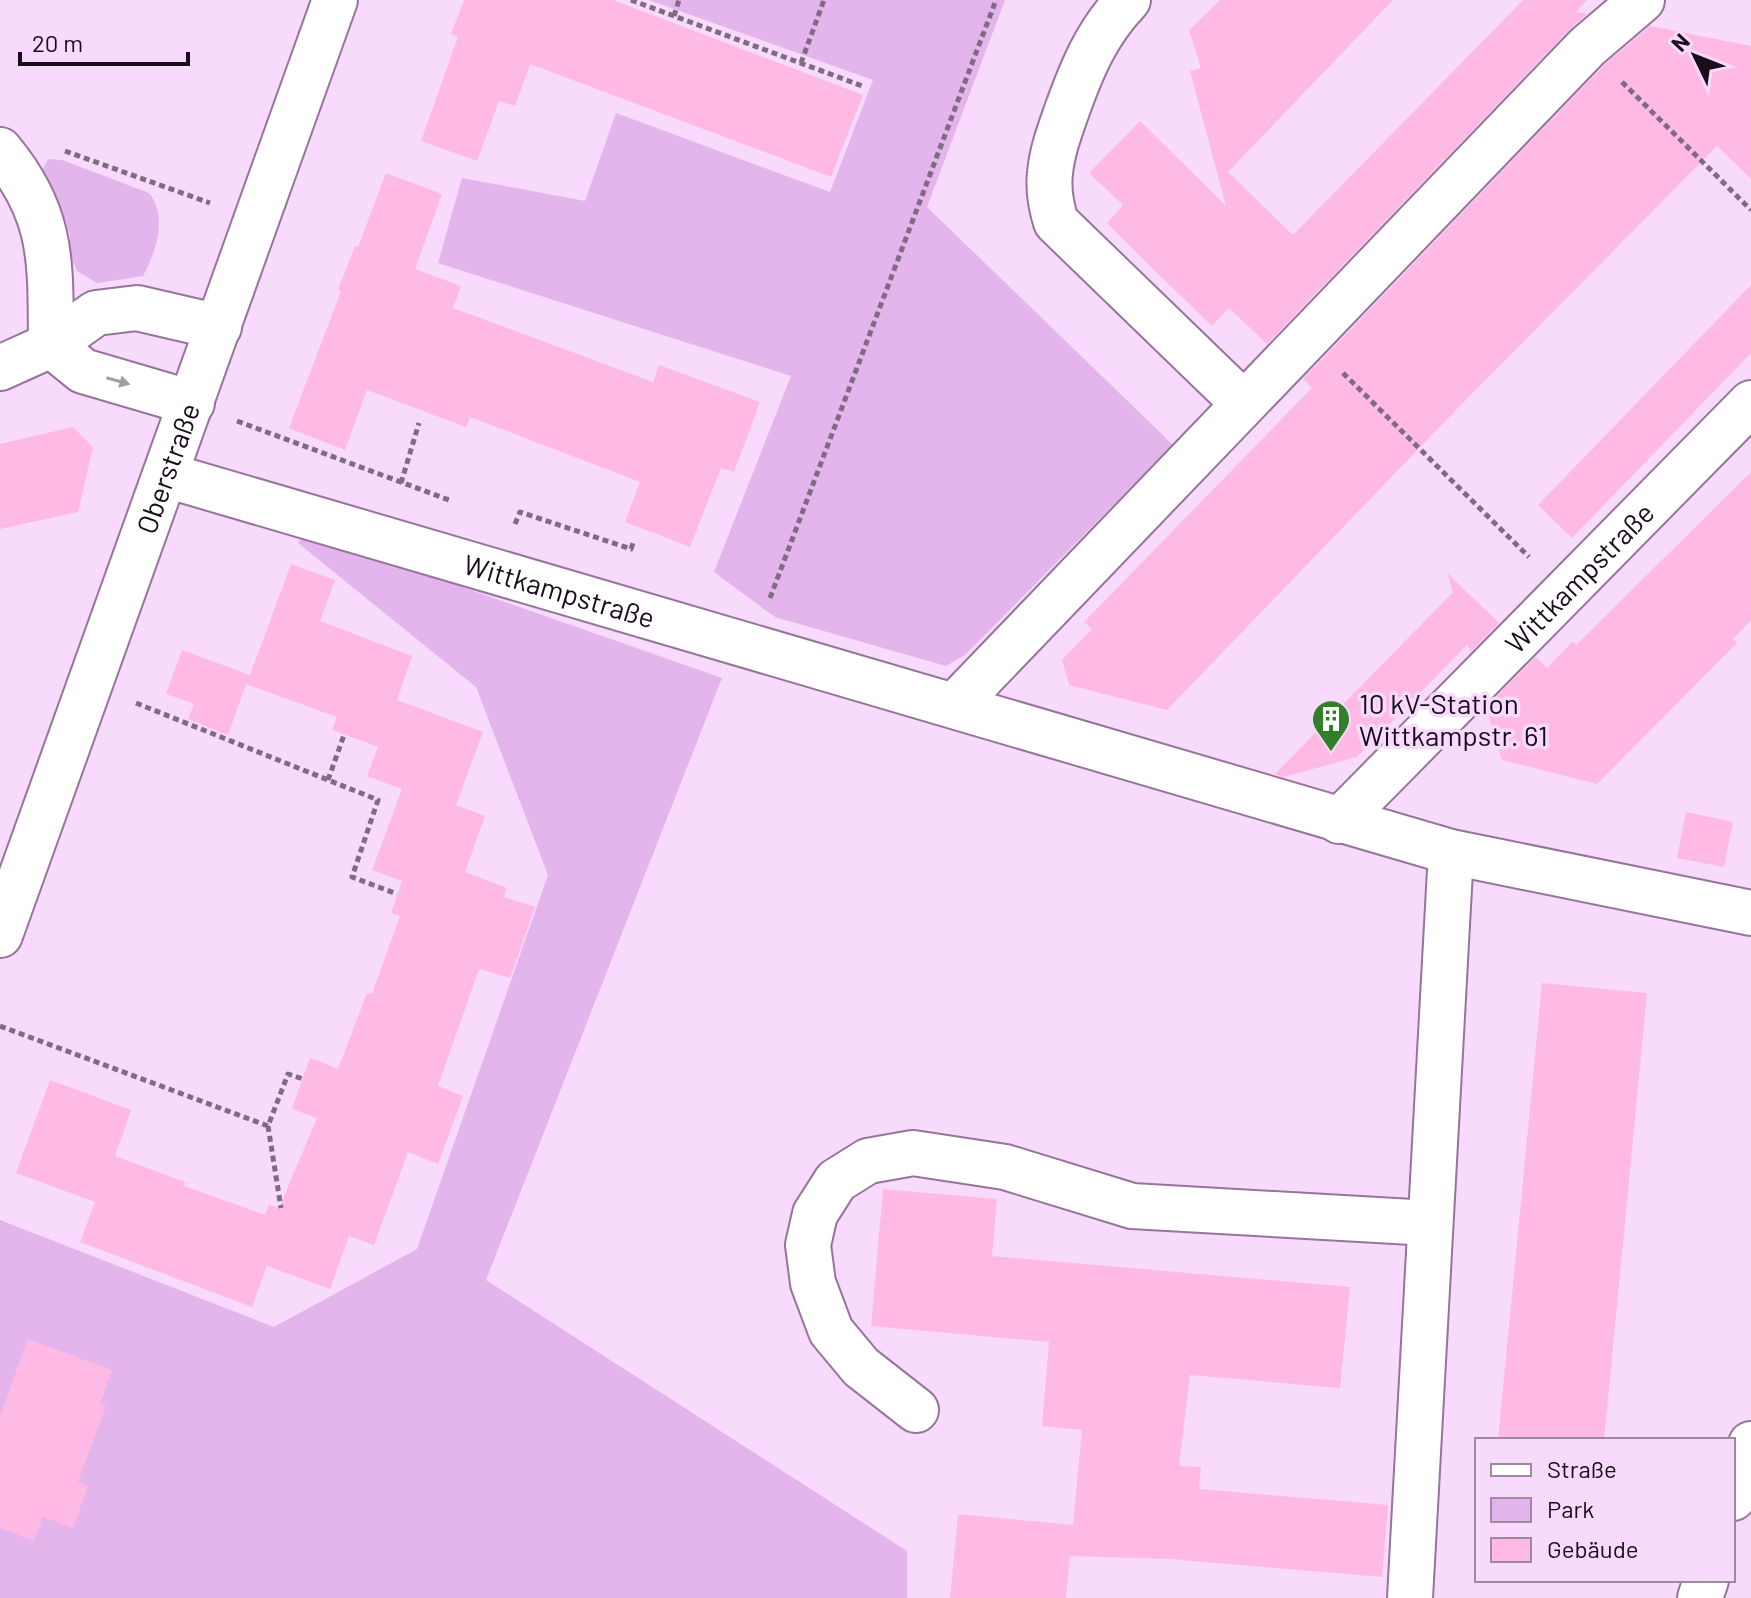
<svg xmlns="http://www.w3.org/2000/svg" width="1751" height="1598" viewBox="0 0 1751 1598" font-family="Barlow,sans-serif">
<rect width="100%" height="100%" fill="#f8dafc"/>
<path fill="#e4b4ec" d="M 649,0 L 1005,0 L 927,207 L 1173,445 L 965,655 L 946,666 L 775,617 L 714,572 L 791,376 L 438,263 L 462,178 L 585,201 L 616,113 L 830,192 L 873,80 Z
M 48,159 L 62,160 L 149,193 C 168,216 156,252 143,276 L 97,283 L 77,271 L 70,255 L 70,236 L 66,222 L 43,169 Z
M 305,532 L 722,678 L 486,1280 L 907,1551 L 907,1598 L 0,1598 L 0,1220 L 274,1327 L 417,1249 L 548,875 L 476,687 L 298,543 Z"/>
<path fill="#feb9e4" d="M 464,0 L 613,0 L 863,95 L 831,177 L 530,64 L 515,106 L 499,101 L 477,161 L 421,141 L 458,37 L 451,34 Z
M 1220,0 L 1393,0 L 1228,172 L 1293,235 L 1523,0 L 1587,0 L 1576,12 L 1587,14 L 1569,30 L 1267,344 L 1229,308 L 1212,326 L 1152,268 L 1107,223 L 1123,205 L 1089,173 L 1140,121 L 1226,206 L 1190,71 L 1201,68 L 1189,30 Z
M 1650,26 L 1751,46 L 1751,179 L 1717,146 L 1452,414 L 1167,710 L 1069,685 L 1062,660 L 1092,629 L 1084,622 L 1312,388 L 1303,379 L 1604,65 Z
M 386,173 L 442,194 L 415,269 L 461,286 L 453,308 L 653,382 L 659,365 L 760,402 L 734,472 L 721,468 L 690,547 L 625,522 L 640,482 L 470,417 L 466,427 L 367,390 L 345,450 L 289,428 L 341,291 L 338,290 L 355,246 L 358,247 Z
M 1751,285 L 1751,353 L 1572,538 L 1538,505 Z
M 73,427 L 93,447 L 78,512 L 0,529 L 0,444 Z
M 1751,472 L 1751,620 L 1733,639 L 1737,643 L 1597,784 L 1502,760 L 1486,707 L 1536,657 L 1547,668 L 1573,641 L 1576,645 Z
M 291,564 L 335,580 L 320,621 L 412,656 L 397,700 L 483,732 L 456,805 L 485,816 L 465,872 L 507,888 L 504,897 L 535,907 L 510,978 L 479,969 L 438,1086 L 463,1096 L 438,1164 L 408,1152 L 374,1245 L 349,1236 L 330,1289 L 267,1266 L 252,1307 L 80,1242 L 95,1202 L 16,1173 L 50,1080 L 131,1110 L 115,1156 L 185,1182 L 184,1186 L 265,1215 L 269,1204 L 279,1208 L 317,1118 L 292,1109 L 310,1058 L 338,1069 L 367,993 L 372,994 L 400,916 L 391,913 L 402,881 L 372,870 L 402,789 L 367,776 L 378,747 L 332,730 L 337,717 L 246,684 L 228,735 L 188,719 L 194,704 L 166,694 L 182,650 L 250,675 Z
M 1447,573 L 1499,623 L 1470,652 L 1468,644 L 1357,757 L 1283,777 L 1275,774 L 1453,592 Z
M 1686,812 L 1733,822 L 1724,867 L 1677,858 Z
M 1542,983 L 1647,993 L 1604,1440 L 1498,1440 Z
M 883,1189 L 997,1199 L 992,1256 L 1350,1287 L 1340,1388 L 1190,1375 L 1179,1466 L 1201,1467 L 1199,1489 L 1388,1505 L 1382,1577 L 1170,1559 L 1070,1556 L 1082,1430 L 1042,1426 L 1049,1342 L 871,1326 Z
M 28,1339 L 112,1370 L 100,1404 L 106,1406 L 78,1482 L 88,1486 L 73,1528 L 43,1517 L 34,1541 L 0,1528 L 0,1416 Z
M 958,1514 L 1073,1525 L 1066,1598 L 950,1598 Z"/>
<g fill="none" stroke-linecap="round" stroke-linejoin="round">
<defs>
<g id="minor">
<path d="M 1128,0 C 1096,33 1081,71 1066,113 C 1059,133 1052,152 1050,173 C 1048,190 1051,206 1056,222 L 1243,403"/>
<path d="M 0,150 C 55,216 50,264 51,345"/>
<path d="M 51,345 L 83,371 L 192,403"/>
<path d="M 0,368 L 51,345 L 96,313 L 137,308 L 219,327"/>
<path id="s1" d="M 166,475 L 1451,852 L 1751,913"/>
<path d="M 955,705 L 1587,47 L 1642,0"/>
<path id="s2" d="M 1339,821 L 1751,403"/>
<path id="s3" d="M 0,935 L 335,0"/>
<path d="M 916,1410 L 861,1367 L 831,1331 L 813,1283 L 808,1245 L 815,1214 L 836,1181 L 868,1161 L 913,1153 L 1005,1167 L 1132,1206 L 1430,1223"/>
<path d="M 1733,1498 L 1751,1444"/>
<path d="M 1410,1598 L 1451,852"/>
<path d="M 1700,1598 L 1706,1580"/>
</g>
</defs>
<use href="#minor" stroke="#96749c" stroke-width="48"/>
<path stroke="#806b83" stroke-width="5" stroke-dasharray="6 4" stroke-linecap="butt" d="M 631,0 L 865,87
M 674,16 L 679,0
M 801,63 L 824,0
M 1622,82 L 1751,210
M 65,151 L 210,203
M 1343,373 L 1529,557
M 237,421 L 449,500
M 401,483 L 419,423
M 515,524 L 520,512 L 631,549 L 634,540
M 770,598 L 996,0
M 136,703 L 378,800 L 352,877 L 397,894
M 328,780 L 344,735
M 0,1026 L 268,1126 L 288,1074 L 303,1079
M 268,1126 L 281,1208"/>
<use href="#minor" stroke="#fff" stroke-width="44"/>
</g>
<defs><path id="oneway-solid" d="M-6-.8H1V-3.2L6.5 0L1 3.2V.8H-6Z" transform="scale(2)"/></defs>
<use fill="#a39ea4" href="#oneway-solid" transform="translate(118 381) rotate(16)"/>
<defs>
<symbol id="building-pin" viewBox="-11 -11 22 30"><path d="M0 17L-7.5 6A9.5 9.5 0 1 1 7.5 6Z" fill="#317f29" stroke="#f8dafc"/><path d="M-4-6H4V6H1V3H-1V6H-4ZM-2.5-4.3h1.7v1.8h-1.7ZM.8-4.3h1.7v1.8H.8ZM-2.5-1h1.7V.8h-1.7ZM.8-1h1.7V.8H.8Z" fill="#fff"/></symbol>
</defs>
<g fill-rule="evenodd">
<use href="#building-pin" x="1309" y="697" width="44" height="60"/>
</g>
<g text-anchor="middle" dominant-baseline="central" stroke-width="7" stroke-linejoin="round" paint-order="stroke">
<g font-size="28" fill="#190c1b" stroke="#f8dafc">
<text stroke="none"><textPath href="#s3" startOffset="496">Oberstraße</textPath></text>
<text stroke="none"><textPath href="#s2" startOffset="342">Wittkampstraße</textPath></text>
<text stroke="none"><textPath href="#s1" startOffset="410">Wittkampstraße</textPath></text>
</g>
<g font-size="28" fill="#190c1b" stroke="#f8dafc" text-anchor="start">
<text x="1359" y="703">10 kV-Station<tspan x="1359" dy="32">Wittkampstr. 61</tspan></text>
</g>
</g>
<rect x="1475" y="1438" width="260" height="144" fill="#f8dafc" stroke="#9f88a2" stroke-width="2"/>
<rect x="1491" y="1464" width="40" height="12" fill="#ffffff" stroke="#9f88a2" stroke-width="2"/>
<text x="1547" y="1478" font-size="24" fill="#190c1b">Straße</text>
<rect x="1491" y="1498" width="40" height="24" fill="#e4b4ec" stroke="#9f88a2" stroke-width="2"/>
<text x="1547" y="1518" font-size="24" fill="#190c1b">Park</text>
<rect x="1491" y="1538" width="40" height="24" fill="#feb9e4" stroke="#9f88a2" stroke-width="2"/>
<text x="1547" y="1558" font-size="24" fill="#190c1b">Gebäude</text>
<g transform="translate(1695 56) rotate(313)" stroke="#f8dafc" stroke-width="6" paint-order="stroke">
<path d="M0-6L14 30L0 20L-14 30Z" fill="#190c1b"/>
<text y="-12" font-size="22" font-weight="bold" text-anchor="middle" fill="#190c1b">N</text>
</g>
<path d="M20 52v12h168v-12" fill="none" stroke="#190c1b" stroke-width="4"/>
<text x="32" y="52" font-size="24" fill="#190c1b" stroke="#f8dafc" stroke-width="6" paint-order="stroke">20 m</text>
</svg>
